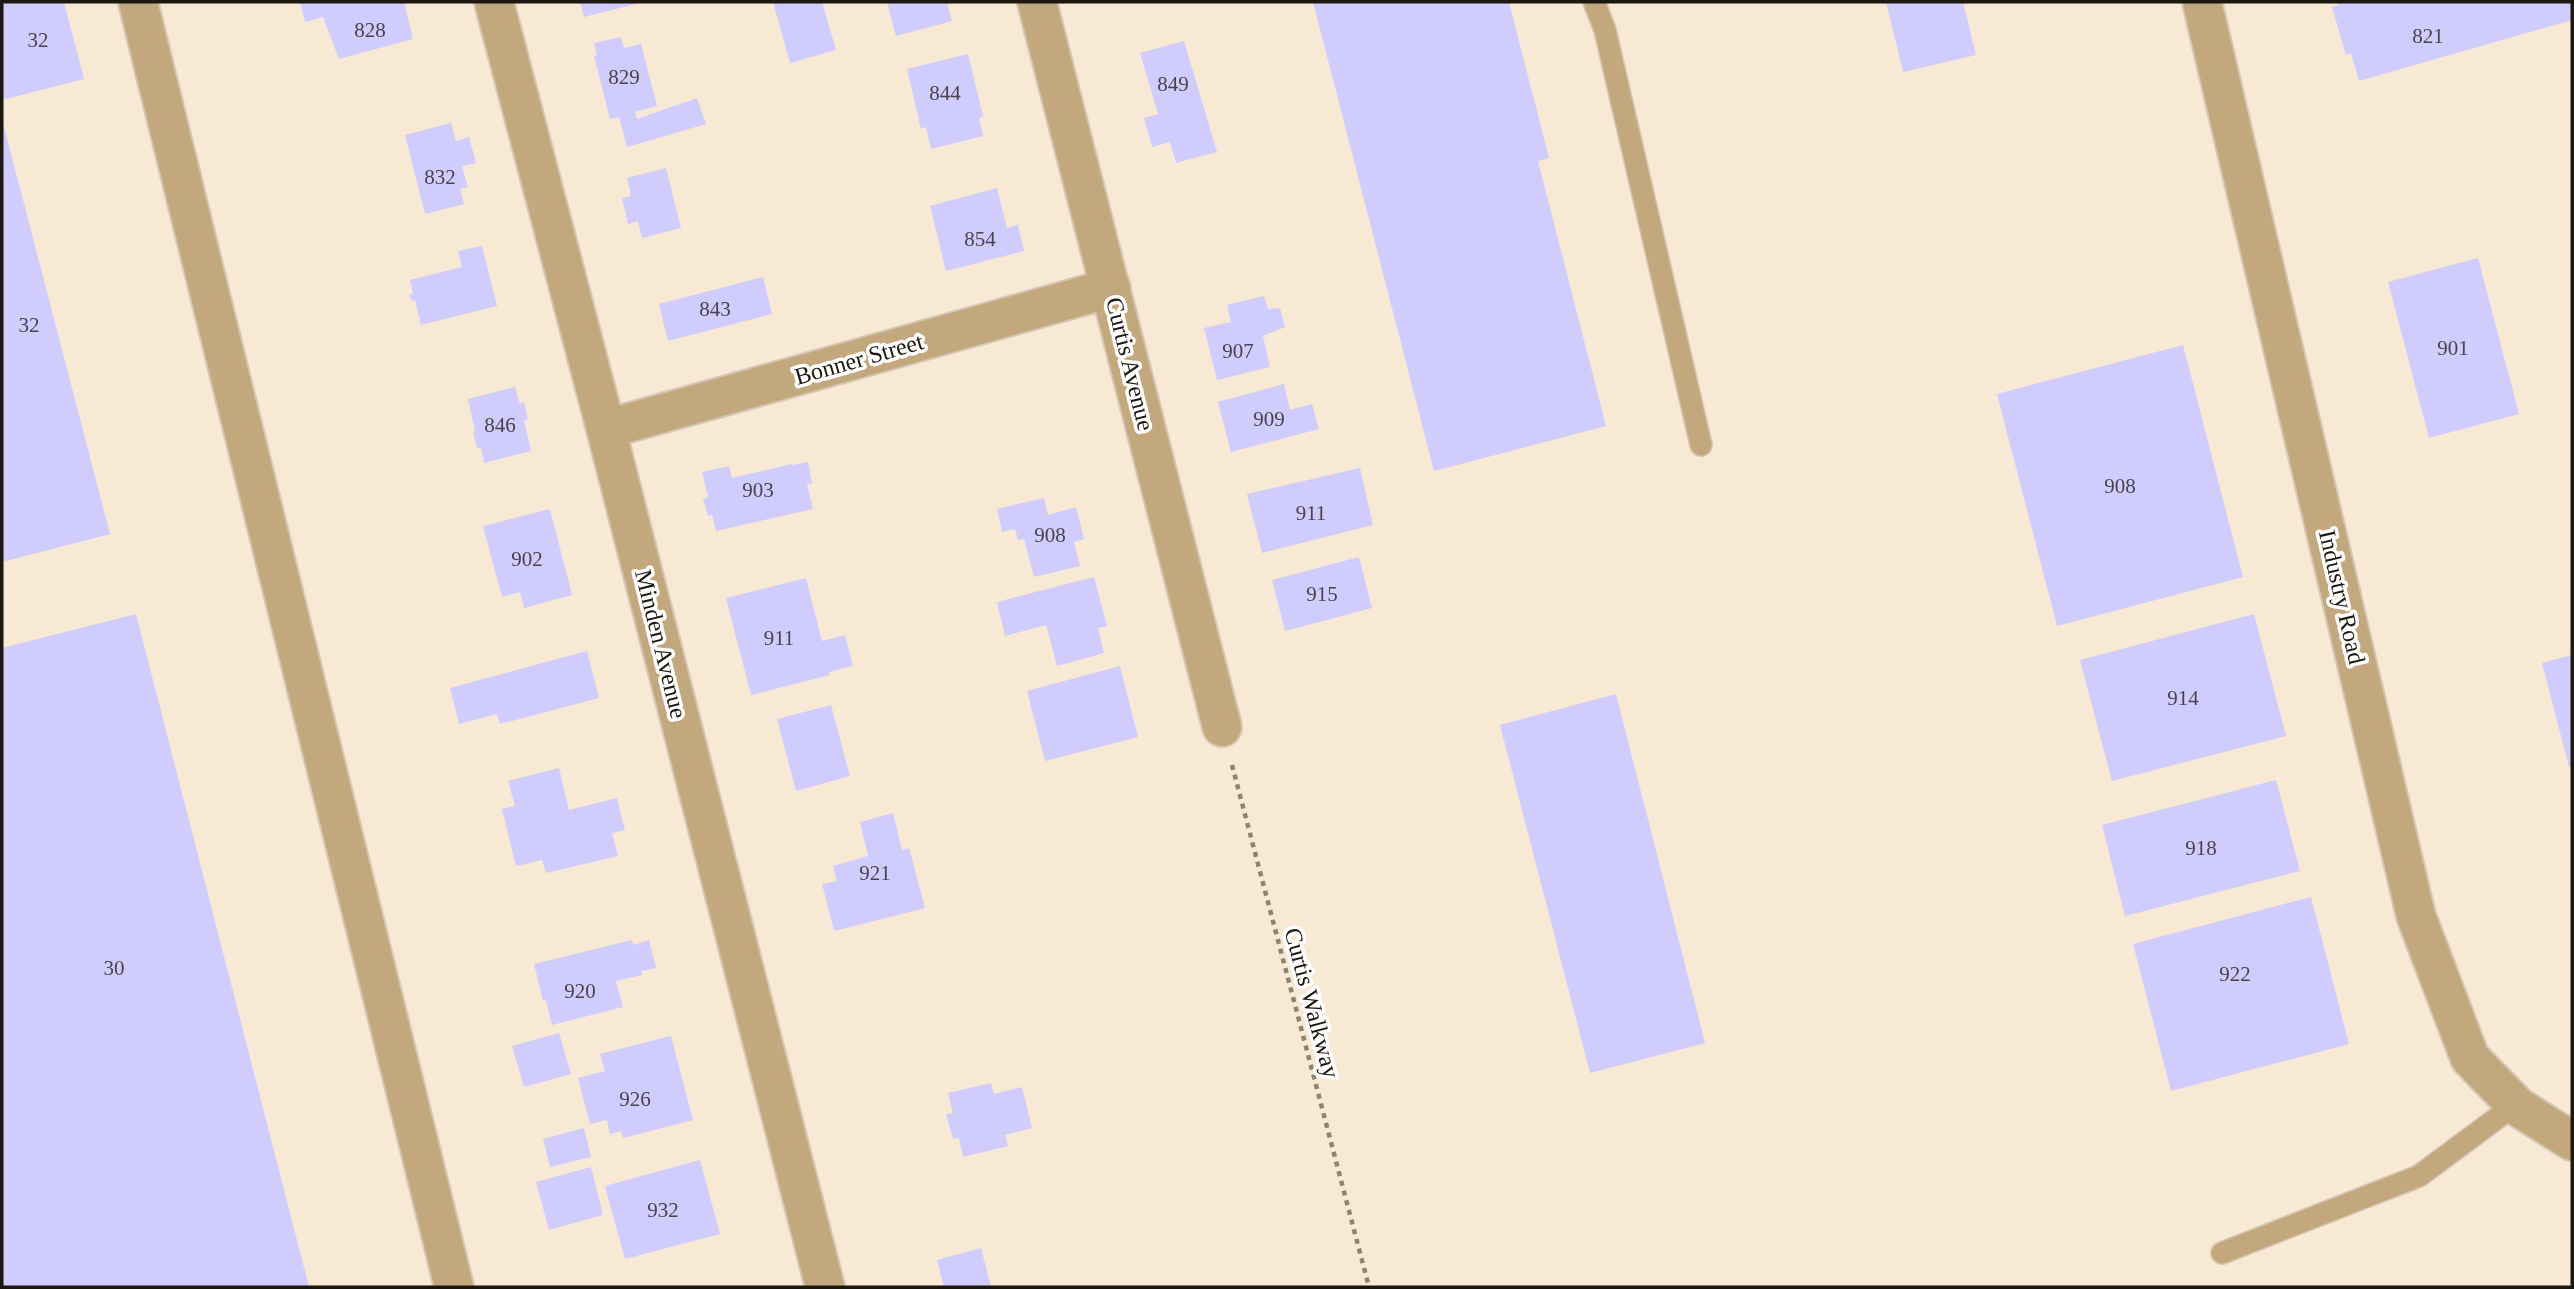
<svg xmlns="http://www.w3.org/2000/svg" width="2574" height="1289" viewBox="0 0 2574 1289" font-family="Georgia,serif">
<rect width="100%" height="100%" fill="#f7e9d4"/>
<path fill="#d0ccfd" d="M 2,2 L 64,2 L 84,79 L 2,100 Z
M 300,2 L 404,2 L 413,39 L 339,59 L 323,17 L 305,22 Z
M 580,2 L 640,2 L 640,3 L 584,17 Z
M 773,2 L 822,2 L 836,50 L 790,63 Z
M 887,2 L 947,2 L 952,21 L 896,36 Z
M 1313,2 L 1509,2 L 1549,158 L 1538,161 L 1606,426 L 1434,471 Z
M 1886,2 L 1963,2 L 1976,55 L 1903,72 Z
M 2338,2 L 2572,2 L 2572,20 L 2359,81 L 2351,53 L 2346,55 L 2332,7 L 2339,5 Z
M 621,37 L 624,48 L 641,44 L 657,106 L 635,112 L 637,119 L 697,98 L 706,124 L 627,147 L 619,117 L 610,119 L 594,56 L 597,55 L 594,43 Z
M 1184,41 L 1217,152 L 1176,163 L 1170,142 L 1152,147 L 1144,118 L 1158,114 L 1140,53 Z
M 968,54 L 983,116 L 979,118 L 983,136 L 931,149 L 926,127 L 921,129 L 907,69 Z
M 2,119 L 110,534 L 2,562 Z
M 451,123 L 456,141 L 469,137 L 476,163 L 462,166 L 468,187 L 460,189 L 464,204 L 425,214 L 405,135 Z
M 666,168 L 681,228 L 642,238 L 638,221 L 628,224 L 622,198 L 631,196 L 627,178 Z
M 997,188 L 1007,228 L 1018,225 L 1024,251 L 946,271 L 930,206 Z
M 482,246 L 497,306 L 421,325 L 415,300 L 412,301 L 409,294 L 413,294 L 410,280 L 462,267 L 458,251 Z
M 2478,258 L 2519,414 L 2429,438 L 2388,282 Z
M 763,277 L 772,314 L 668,341 L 659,304 Z
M 1264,296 L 1268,309 L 1280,308 L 1285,327 L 1263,336 L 1270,367 L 1217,380 L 1204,328 L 1231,322 L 1227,305 Z
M 2183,345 L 2243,577 L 2057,626 L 1997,394 Z
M 1284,384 L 1290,410 L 1312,404 L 1319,429 L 1231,452 L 1218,402 Z
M 515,387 L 520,404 L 524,402 L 528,419 L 524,420 L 531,451 L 484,463 L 481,447 L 477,448 L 473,432 L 475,431 L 468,399 Z
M 808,462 L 812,483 L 807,484 L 813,509 L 716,531 L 712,515 L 708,516 L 703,499 L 708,497 L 702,472 L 729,466 L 732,478 L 792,464 L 793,465 Z
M 1360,468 L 1373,525 L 1262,553 L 1247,494 Z
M 1044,498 L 1048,515 L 1076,507 L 1084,539 L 1074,542 L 1080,566 L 1034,577 L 1024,539 L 1018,540 L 1015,529 L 1002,532 L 997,509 Z
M 550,509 L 572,595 L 524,608 L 520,592 L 502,597 L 483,526 Z
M 1359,557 L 1372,608 L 1285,631 L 1272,580 Z
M 1094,577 L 1107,626 L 1098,628 L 1104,653 L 1057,666 L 1046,625 L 1005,636 L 997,602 Z
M 806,578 L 822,641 L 845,635 L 853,666 L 829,672 L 830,675 L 751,695 L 726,598 Z
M 136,614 L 309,1287 L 2,1287 L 2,648 Z
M 2254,614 L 2286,736 L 2112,781 L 2080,660 Z
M 587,651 L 599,698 L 500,724 L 497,714 L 459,724 L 450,688 Z
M 2572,655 L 2572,766 L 2569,767 L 2542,663 Z
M 1120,666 L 1138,737 L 1045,761 L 1027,691 Z
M 1616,694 L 1705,1043 L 1590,1073 L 1500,725 Z
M 831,705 L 850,776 L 796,791 L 777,719 Z
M 559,768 L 569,810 L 617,798 L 625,830 L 612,833 L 618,856 L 546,873 L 542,860 L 516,866 L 502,809 L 515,806 L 508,781 Z
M 2276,780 L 2300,871 L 2125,916 L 2102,825 Z
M 893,813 L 902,850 L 909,848 L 925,908 L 834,931 L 822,884 L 837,881 L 833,866 L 868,856 L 860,822 Z
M 2311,897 L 2349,1044 L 2171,1091 L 2133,944 Z
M 632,940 L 633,945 L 649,940 L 656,968 L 641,971 L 642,975 L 616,981 L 623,1007 L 552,1025 L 546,1000 L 543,1001 L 534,964 Z
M 559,1033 L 571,1074 L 524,1087 L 512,1046 Z
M 671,1036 L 693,1120 L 623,1138 L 621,1131 L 610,1134 L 607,1120 L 590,1124 L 578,1078 L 605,1071 L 600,1054 Z
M 991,1083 L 994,1094 L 1022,1087 L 1032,1128 L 1005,1135 L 1008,1146 L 963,1157 L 959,1138 L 953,1139 L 946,1114 L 953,1113 L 948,1093 Z
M 584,1128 L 591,1157 L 550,1167 L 543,1139 Z
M 700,1160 L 720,1234 L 625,1259 L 605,1186 Z
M 591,1167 L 603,1215 L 549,1230 L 536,1182 Z
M 981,1248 L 991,1287 L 944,1287 L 937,1260 Z"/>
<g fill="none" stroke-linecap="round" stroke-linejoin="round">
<defs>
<path id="lane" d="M 1594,2 L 1605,30 L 1701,445
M 2222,1253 L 2419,1176 L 2516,1104"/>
<path id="street" d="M 138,2 L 454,1287
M 494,2 L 606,429 L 825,1287
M 1037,2 L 1222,727
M 2202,2 L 2416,916 L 2470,1058 L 2518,1107 L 2572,1141
M 606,429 L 1111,288"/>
</defs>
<use href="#lane" stroke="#d4c7b4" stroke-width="24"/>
<use href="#street" stroke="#d4c7b4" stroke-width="42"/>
<path stroke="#8c8374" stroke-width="4.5" stroke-dasharray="5 5" stroke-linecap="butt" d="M 1232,765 L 1369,1287"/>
<use href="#lane" stroke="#c3a87e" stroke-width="21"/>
<use href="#street" stroke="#c3a87e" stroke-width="38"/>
</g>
<g text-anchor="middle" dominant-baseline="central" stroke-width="7" stroke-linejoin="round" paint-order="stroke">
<g font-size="21" fill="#49444a">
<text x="370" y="30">828</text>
<text x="2428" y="36">821</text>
<text x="38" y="40">32</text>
<text x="624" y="77">829</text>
<text x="1173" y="84">849</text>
<text x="945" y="93">844</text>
<text x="440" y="177">832</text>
<text x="980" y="239">854</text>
<text x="715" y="309">843</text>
<text x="29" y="325">32</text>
<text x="2453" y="348">901</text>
<text x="1238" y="351">907</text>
<text x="1269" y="419">909</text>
<text x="500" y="425">846</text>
<text x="2120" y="486">908</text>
<text x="758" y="490">903</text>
<text x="1311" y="513">911</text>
<text x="1050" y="535">908</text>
<text x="527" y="559">902</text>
<text x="1322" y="594">915</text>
<text x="779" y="638">911</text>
<text x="2183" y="698">914</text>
<text x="2201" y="848">918</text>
<text x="875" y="873">921</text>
<text x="114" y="968">30</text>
<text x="2235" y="974">922</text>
<text x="580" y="991">920</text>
<text x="635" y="1099">926</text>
<text x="663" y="1210">932</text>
</g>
<g font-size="24" fill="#1c170f" stroke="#fff">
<text transform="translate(859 359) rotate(-16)">Bonner Street</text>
<text transform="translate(1130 364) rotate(76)">Curtis Avenue</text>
<text transform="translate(2342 597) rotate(77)">Industry Road</text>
<text transform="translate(661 644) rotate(76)">Minden Avenue</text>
<text transform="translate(1312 1003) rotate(75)">Curtis Walkway</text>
</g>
</g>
<rect width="2574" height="1289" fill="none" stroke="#1c170f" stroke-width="7"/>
</svg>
